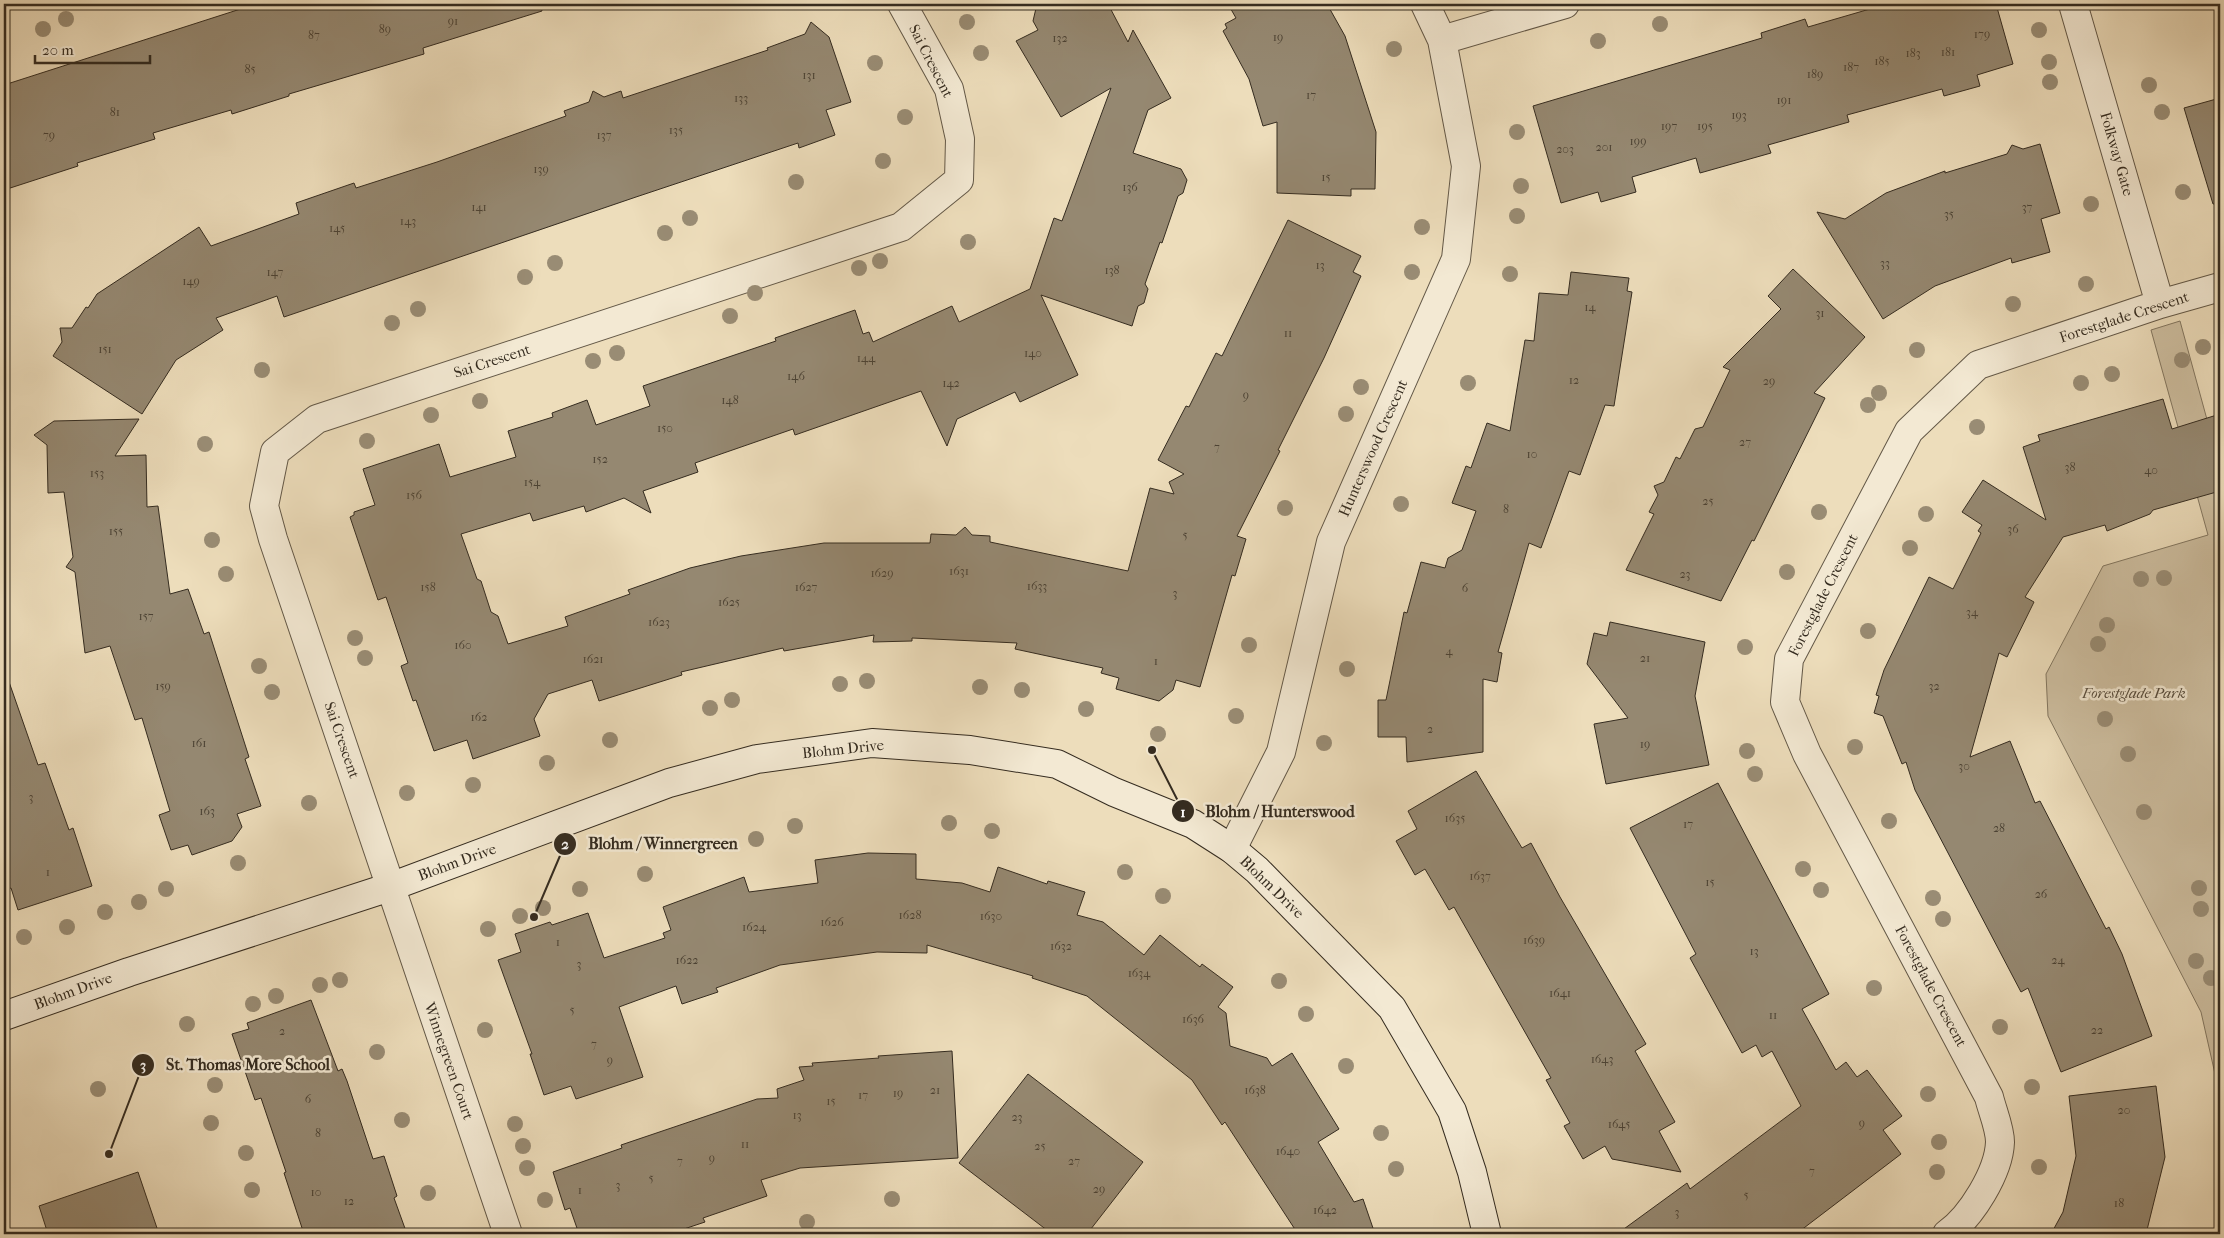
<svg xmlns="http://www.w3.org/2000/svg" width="2224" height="1238" viewBox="0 0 2224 1238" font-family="'IM FELL French Canon',serif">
<rect width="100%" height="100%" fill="#edddbb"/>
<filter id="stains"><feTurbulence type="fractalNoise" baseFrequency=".004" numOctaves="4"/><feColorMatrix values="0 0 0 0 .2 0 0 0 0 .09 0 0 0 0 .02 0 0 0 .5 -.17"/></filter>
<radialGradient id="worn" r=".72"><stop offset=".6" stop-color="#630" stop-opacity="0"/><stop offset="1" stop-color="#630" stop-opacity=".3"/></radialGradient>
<path fill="#cebfa1" stroke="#827660" d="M 2180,321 L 2220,467 L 2220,1096 L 2201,1012 L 2048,716 L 2046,674 L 2103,566 L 2208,535 L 2151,330 Z"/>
<path fill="#958871" stroke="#352c20" d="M 256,4 L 541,4 L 542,11 L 423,48 L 424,54 L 289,94 L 289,96 L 232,114 L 231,110 L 153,133 L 155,139 L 77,163 L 78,166 L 4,190 L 4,85 Z
M 1037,4 L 1108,4 L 1128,42 L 1133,30 L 1171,98 L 1148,110 L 1133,153 L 1181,169 L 1187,180 L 1183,193 L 1178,196 L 1162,243 L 1160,242 L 1145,284 L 1148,289 L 1144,303 L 1138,306 L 1132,326 L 1041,295 L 1078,375 L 1020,402 L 1015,392 L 957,419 L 947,446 L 921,391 L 795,435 L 793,429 L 695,463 L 698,472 L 643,491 L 651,513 L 624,498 L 586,512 L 584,506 L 533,521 L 530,513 L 461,534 L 477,579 L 481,581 L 491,612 L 498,616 L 508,644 L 568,626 L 565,617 L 630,594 L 628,590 L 690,568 L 741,556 L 824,543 L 930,543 L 931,534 L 956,535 L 965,527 L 972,535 L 990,536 L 990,542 L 1128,571 L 1150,488 L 1174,494 L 1169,482 L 1184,474 L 1158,460 L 1186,406 L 1189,407 L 1216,353 L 1222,356 L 1288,220 L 1361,256 L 1353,272 L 1361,276 L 1324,358 L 1278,450 L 1280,451 L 1237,536 L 1246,539 L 1235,576 L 1232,575 L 1200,687 L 1176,680 L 1173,690 L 1159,701 L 1116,689 L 1119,678 L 1101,673 L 1103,668 L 1015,649 L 1017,643 L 912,638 L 912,641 L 873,642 L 874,635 L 784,651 L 783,648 L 681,672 L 682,675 L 599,701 L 592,680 L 548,694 L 534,719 L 540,736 L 473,759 L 467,740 L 434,751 L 416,700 L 413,701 L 401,666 L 408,663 L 386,597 L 378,600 L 350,517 L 354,515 L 354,512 L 375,505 L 363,469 L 439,444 L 450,477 L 516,457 L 508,431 L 553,417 L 552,413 L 587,400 L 596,425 L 650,406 L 643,386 L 776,341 L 775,338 L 855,310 L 863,334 L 869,332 L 873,342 L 952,306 L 959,322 L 1030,289 L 1054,218 L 1062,221 L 1111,88 L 1061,117 L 1016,41 L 1038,30 L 1033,21 Z
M 1228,4 L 1327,4 L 1345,36 L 1376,132 L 1375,189 L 1351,189 L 1351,196 L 1277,193 L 1277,122 L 1263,126 L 1249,79 L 1223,31 L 1227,28 L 1225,24 L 1236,18 Z
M 1887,4 L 1996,4 L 2013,64 L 1977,75 L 1980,86 L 1944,96 L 1942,89 L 1847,115 L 1849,122 L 1768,145 L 1771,153 L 1700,173 L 1696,158 L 1632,177 L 1636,192 L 1601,202 L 1598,192 L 1561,203 L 1533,106 L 1762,38 L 1761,33 L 1805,19 L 1808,27 Z
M 811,22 L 829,37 L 851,102 L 826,110 L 835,135 L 799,148 L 798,143 L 636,197 L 284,317 L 277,296 L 216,318 L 223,330 L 176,360 L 142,414 L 53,356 L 62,342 L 60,328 L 72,328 L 86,307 L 88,308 L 97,294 L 199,227 L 211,246 L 299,214 L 296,203 L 354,183 L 356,188 L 437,162 L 566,116 L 564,111 L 589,102 L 593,91 L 604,97 L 621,91 L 623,98 L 768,50 L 767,48 L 805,34 Z
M 2220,98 L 2220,203 L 2213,204 L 2184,108 Z
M 2040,144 L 2060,213 L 2041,219 L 2050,252 L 2012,263 L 2011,258 L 1935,286 L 1883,319 L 1817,212 L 1845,219 L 1886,193 L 1945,171 L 1945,173 L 2007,154 L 2012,145 L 2023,149 Z
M 1793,269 L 1865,337 L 1814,393 L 1825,398 L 1754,541 L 1752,540 L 1721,601 L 1626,570 L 1654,514 L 1649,512 L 1658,495 L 1654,486 L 1664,482 L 1676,457 L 1680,459 L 1695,429 L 1703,427 L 1730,370 L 1723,367 L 1781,309 L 1768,296 Z
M 1571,272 L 1629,278 L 1627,291 L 1632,292 L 1614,406 L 1605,405 L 1580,475 L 1569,471 L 1541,548 L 1529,543 L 1498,652 L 1502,653 L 1497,682 L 1483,679 L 1483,752 L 1407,762 L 1406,737 L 1378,737 L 1378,700 L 1386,700 L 1404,612 L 1407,613 L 1421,562 L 1445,568 L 1448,558 L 1462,550 L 1476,511 L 1452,503 L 1466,466 L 1471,468 L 1487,423 L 1510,431 L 1525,340 L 1534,341 L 1539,293 L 1568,295 Z
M 2163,399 L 2172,429 L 2220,414 L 2220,491 L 2153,510 L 2150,514 L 2107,531 L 2105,525 L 2063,537 L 2025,597 L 2034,602 L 2007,657 L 1999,653 L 1970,757 L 2010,741 L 2035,803 L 2040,801 L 2106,929 L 2109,927 L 2122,954 L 2152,1036 L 2061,1072 L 2028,988 L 2021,992 L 1915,790 L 1906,762 L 1902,764 L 1883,716 L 1874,713 L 1879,696 L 1876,695 L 1884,670 L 1929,577 L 1953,589 L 1981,533 L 1978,531 L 1982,525 L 1962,512 L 1983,480 L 2046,520 L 2023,447 L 2040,441 L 2038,435 Z
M 139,419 L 115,456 L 146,455 L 147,507 L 158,506 L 170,594 L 188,589 L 204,634 L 209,632 L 249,757 L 245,759 L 261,806 L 237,814 L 242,827 L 232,841 L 192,855 L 188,845 L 171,850 L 159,815 L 170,811 L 142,718 L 135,720 L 110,646 L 85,653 L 75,572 L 66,567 L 73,557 L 64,492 L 48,493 L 47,445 L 34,435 L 54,421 Z
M 1610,622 L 1705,642 L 1695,696 L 1709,765 L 1606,784 L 1594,724 L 1628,718 L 1587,664 L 1594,633 L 1607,636 Z
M 8,679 L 38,765 L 45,763 L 69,830 L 73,828 L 92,886 L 18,910 L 11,888 L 4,890 L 4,680 Z
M 1476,771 L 1522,848 L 1531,843 L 1560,897 L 1646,1044 L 1635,1051 L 1675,1122 L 1659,1131 L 1681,1172 L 1612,1159 L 1605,1146 L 1583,1159 L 1564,1126 L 1570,1123 L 1546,1080 L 1551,1078 L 1454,907 L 1449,910 L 1425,869 L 1415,875 L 1396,841 L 1417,829 L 1408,811 Z
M 1718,783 L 1829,994 L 1802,1009 L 1836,1070 L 1846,1062 L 1857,1077 L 1867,1070 L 1902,1116 L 1883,1130 L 1901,1154 L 1796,1234 L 1617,1234 L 1687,1183 L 1690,1189 L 1801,1106 L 1772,1051 L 1762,1057 L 1756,1045 L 1742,1053 L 1690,958 L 1696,954 L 1630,828 Z
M 868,853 L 916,854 L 916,879 L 962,883 L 990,892 L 998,867 L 1047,884 L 1048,881 L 1085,892 L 1077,915 L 1103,922 L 1144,955 L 1160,935 L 1200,967 L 1202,964 L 1233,987 L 1218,1007 L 1226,1013 L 1230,1046 L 1267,1058 L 1272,1066 L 1292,1053 L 1339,1129 L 1318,1142 L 1354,1202 L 1363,1199 L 1375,1234 L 1298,1234 L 1225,1122 L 1222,1125 L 1192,1080 L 1087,996 L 1032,978 L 1033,976 L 927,945 L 927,953 L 877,952 L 780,965 L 716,988 L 718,992 L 682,1004 L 676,986 L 619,1007 L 643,1077 L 576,1099 L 571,1086 L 544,1095 L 530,1054 L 532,1054 L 498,960 L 521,952 L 515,934 L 550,922 L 552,925 L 588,913 L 604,958 L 665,938 L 663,933 L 671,930 L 663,907 L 744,877 L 749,892 L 818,883 L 815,860 Z
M 311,1000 L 338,1071 L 342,1069 L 347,1081 L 373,1159 L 384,1156 L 397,1196 L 394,1198 L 407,1234 L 304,1234 L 284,1173 L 286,1172 L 261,1098 L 255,1100 L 232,1034 L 249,1029 L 247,1023 Z
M 952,1051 L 958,1158 L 800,1168 L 761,1180 L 767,1196 L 703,1218 L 705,1222 L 669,1234 L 579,1234 L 570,1208 L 565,1210 L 553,1172 L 622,1148 L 621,1145 L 757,1099 L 778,1098 L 777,1089 L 804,1080 L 799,1067 L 813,1066 L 812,1063 L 879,1058 L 878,1056 Z
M 1028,1074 L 1143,1162 L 1087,1234 L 1052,1234 L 959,1163 Z
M 2156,1086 L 2165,1157 L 2146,1234 L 2051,1234 L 2063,1212 L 2076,1156 L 2069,1096 Z
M 138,1172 L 159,1234 L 48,1234 L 39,1206 Z"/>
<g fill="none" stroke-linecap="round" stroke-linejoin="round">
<defs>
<path id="street" d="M 2073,4 L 2160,304
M 1442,40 L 1565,4
M 1232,849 L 1281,752 L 1331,542 L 1456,259 L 1466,166 L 1442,40 L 1425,4
M 508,1234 L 273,539 L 264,506 L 275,452 L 317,419 L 901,227 L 959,180 L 960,139 L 949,89 L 902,4
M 1947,1234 C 1971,1217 1999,1172 2000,1142 C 2000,1128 1992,1110 1989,1097 L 1807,754 L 1785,702 L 1789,659 L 1909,431 L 1978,365 L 2160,304 L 2220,287"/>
<path id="secondary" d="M 4,1016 L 129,972 L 390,887 L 669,783 L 757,759 L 872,743 L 970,750 L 1057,764 L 1114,792 L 1193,824 L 1232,849 L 1257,870 L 1392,1008 L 1452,1111 L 1472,1172 L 1487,1234"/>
</defs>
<use href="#street" stroke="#635847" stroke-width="30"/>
<use href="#secondary" stroke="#352c20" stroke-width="30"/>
<use href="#street" stroke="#f3e9d3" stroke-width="28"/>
<use href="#secondary" stroke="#f3e9d3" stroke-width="28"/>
</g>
<g fill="#998c74">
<circle cx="66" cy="19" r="8"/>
<circle cx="967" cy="22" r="8"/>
<circle cx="1660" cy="24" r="8"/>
<circle cx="43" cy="29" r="8"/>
<circle cx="2039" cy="30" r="8"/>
<circle cx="1598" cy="41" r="8"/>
<circle cx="1394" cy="49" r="8"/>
<circle cx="981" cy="53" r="8"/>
<circle cx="2049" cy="62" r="8"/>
<circle cx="875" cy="63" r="8"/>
<circle cx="2050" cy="82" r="8"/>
<circle cx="2149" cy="85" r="8"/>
<circle cx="2162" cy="112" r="8"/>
<circle cx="905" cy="117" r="8"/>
<circle cx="1517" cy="132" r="8"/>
<circle cx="883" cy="161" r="8"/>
<circle cx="796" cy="182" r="8"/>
<circle cx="1521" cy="186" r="8"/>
<circle cx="2183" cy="192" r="8"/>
<circle cx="2091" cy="204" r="8"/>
<circle cx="1517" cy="216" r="8"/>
<circle cx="690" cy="218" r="8"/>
<circle cx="1422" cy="227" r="8"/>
<circle cx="665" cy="233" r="8"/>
<circle cx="968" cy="242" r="8"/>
<circle cx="880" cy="261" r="8"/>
<circle cx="555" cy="263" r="8"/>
<circle cx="859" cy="268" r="8"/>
<circle cx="1412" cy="272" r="8"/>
<circle cx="1510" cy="274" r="8"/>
<circle cx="525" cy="277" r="8"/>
<circle cx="2086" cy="284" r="8"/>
<circle cx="755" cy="293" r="8"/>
<circle cx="2013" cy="304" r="8"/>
<circle cx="418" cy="309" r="8"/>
<circle cx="730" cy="316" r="8"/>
<circle cx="392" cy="323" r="8"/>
<circle cx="2203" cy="347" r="8"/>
<circle cx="1917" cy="350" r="8"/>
<circle cx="617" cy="353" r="8"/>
<circle cx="2182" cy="360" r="8"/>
<circle cx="593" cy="361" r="8"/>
<circle cx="262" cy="370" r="8"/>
<circle cx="2112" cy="374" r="8"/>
<circle cx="1468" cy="383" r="8"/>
<circle cx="2081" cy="383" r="8"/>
<circle cx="1361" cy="387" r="8"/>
<circle cx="1879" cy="393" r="8"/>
<circle cx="480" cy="401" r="8"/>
<circle cx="1868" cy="405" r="8"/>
<circle cx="1346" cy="414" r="8"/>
<circle cx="431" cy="415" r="8"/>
<circle cx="1977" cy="427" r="8"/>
<circle cx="367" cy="441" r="8"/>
<circle cx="205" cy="444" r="8"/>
<circle cx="1401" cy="504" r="8"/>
<circle cx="1285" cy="508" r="8"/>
<circle cx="1819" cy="512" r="8"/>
<circle cx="1926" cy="514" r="8"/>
<circle cx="212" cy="540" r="8"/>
<circle cx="1910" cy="548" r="8"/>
<circle cx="1787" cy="572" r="8"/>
<circle cx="226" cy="574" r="8"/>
<circle cx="2164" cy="578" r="8"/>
<circle cx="2141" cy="579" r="8"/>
<circle cx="2107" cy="625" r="8"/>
<circle cx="1868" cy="631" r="8"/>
<circle cx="355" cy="638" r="8"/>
<circle cx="2098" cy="644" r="8"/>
<circle cx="1249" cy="645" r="8"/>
<circle cx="1745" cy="647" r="8"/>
<circle cx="365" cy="658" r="8"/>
<circle cx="259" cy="666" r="8"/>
<circle cx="1347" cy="669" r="8"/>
<circle cx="867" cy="681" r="8"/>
<circle cx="840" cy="684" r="8"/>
<circle cx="980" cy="687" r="8"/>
<circle cx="1022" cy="690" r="8"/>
<circle cx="272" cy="692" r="8"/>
<circle cx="732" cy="700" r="8"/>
<circle cx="710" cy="708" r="8"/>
<circle cx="1086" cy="709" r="8"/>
<circle cx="1236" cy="716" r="8"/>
<circle cx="2105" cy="719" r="8"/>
<circle cx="1158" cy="734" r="8"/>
<circle cx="610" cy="740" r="8"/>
<circle cx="1324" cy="743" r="8"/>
<circle cx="1855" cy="747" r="8"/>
<circle cx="1747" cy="751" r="8"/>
<circle cx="2128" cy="754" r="8"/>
<circle cx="547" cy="763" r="8"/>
<circle cx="1755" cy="774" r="8"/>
<circle cx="473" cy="785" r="8"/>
<circle cx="407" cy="793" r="8"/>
<circle cx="309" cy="803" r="8"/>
<circle cx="2144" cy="812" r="8"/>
<circle cx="1889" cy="821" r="8"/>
<circle cx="949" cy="823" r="8"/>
<circle cx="795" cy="826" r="8"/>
<circle cx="992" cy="831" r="8"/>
<circle cx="756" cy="839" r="8"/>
<circle cx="238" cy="863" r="8"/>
<circle cx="1803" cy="869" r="8"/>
<circle cx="1125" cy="872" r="8"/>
<circle cx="645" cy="874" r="8"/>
<circle cx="2199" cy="888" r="8"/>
<circle cx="166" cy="889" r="8"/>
<circle cx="580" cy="889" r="8"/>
<circle cx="1821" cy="890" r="8"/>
<circle cx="1163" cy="896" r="8"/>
<circle cx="1933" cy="898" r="8"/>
<circle cx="139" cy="902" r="8"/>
<circle cx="543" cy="908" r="8"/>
<circle cx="2201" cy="909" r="8"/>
<circle cx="105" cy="912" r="8"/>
<circle cx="520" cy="916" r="8"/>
<circle cx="1943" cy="919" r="8"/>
<circle cx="67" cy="927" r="8"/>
<circle cx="488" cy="929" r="8"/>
<circle cx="24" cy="937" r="8"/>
<circle cx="2196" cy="961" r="8"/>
<circle cx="2211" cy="978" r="8"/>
<circle cx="340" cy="980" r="8"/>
<circle cx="1279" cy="981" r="8"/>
<circle cx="320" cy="985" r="8"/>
<circle cx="1874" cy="988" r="8"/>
<circle cx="276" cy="996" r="8"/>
<circle cx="253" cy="1004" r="8"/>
<circle cx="1306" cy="1014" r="8"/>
<circle cx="187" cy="1024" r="8"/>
<circle cx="2000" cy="1027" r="8"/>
<circle cx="485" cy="1030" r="8"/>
<circle cx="377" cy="1052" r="8"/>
<circle cx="1346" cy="1066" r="8"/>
<circle cx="215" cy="1085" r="8"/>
<circle cx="2032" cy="1087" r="8"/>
<circle cx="98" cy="1089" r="8"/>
<circle cx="1928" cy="1094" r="8"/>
<circle cx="402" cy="1120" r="8"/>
<circle cx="211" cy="1123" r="8"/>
<circle cx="515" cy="1124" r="8"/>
<circle cx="1381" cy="1133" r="8"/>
<circle cx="1939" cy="1142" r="8"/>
<circle cx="523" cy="1146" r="8"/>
<circle cx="246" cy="1153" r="8"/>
<circle cx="2039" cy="1167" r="8"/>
<circle cx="527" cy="1168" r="8"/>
<circle cx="1396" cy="1169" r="8"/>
<circle cx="1937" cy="1172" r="8"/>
<circle cx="252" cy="1190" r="8"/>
<circle cx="428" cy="1193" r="8"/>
<circle cx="892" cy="1199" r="8"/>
<circle cx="545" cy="1200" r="8"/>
<circle cx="807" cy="1222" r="8"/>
</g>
<g text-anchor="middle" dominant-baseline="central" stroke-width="5" stroke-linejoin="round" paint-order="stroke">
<g font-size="12" fill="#4d4334">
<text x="453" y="21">91</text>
<text x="385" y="29">89</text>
<text x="1982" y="34">179</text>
<text x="314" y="35">87</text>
<text x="1278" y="37">19</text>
<text x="1060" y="38">132</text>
<text x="1948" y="52">181</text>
<text x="1913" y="53">183</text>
<text x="1882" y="61">185</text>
<text x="1851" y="67">187</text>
<text x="250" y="69">85</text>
<text x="1815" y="74">189</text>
<text x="809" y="75">131</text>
<text x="1311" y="95">17</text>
<text x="741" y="98">133</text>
<text x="1784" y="100">191</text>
<text x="115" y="112">81</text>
<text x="1739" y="115">193</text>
<text x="1669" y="126">197</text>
<text x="1705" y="126">195</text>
<text x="676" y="130">135</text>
<text x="49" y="135">79</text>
<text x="604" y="135">137</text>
<text x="1638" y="141">199</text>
<text x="1604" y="147">201</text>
<text x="1565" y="149">203</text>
<text x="541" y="169">139</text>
<text x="1326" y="177">15</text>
<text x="1130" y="187">136</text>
<text x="479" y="207">141</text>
<text x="2027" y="207">37</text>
<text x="1949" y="214">35</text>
<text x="408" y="221">143</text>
<text x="337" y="228">145</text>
<text x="1885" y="263">33</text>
<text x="1320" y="265">13</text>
<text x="1112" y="270">138</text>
<text x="275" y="272">147</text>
<text x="191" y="281">149</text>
<text x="1590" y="307">14</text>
<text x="1820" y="313">31</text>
<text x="1288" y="333">11</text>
<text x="105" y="349">151</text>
<text x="1033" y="353">140</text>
<text x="866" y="358">144</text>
<text x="796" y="376">146</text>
<text x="1574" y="380">12</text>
<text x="1769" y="381">29</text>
<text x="951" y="383">142</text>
<text x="1246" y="395">9</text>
<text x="730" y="400">148</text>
<text x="665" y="428">150</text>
<text x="1745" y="442">27</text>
<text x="1217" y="447">7</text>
<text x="1532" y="454">10</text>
<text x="600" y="459">152</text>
<text x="2070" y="467">38</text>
<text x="2151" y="470">40</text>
<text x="97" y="473">153</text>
<text x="532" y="482">154</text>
<text x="414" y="495">156</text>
<text x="1708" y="501">25</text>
<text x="1506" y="509">8</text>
<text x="2013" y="529">36</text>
<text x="116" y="531">155</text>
<text x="1185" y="535">5</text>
<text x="959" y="571">1631</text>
<text x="882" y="573">1629</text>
<text x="1685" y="574">23</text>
<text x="1037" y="586">1633</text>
<text x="428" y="587">158</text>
<text x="806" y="587">1627</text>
<text x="1465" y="588">6</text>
<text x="1175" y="593">3</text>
<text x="729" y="602">1625</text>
<text x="1972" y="612">34</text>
<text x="146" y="616">157</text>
<text x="659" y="622">1623</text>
<text x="463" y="645">160</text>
<text x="1449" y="651">4</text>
<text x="1645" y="658">21</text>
<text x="593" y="659">1621</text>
<text x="1156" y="661">1</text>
<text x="163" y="686">159</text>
<text x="1934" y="686">32</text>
<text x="479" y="717">162</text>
<text x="1430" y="729">2</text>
<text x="199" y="743">161</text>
<text x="1645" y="744">19</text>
<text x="1964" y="766">30</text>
<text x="31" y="797">3</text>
<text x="207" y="811">163</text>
<text x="1455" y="818">1635</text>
<text x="1688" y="824">17</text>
<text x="1999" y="828">28</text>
<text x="48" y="872">1</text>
<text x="1480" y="876">1637</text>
<text x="1710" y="882">15</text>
<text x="2041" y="894">26</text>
<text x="910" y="915">1628</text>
<text x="991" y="916">1630</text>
<text x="832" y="922">1626</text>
<text x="754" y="927">1624</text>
<text x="1534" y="940">1639</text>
<text x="558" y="942">1</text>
<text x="1061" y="946">1632</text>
<text x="1754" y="951">13</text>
<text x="687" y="960">1622</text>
<text x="2058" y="960">24</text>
<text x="579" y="964">3</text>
<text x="1139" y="973">1634</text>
<text x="1560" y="993">1641</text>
<text x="572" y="1010">5</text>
<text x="1773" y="1015">11</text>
<text x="1193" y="1019">1636</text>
<text x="2097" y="1030">22</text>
<text x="282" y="1031">2</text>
<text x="594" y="1044">7</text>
<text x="1602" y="1059">1643</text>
<text x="610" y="1060">9</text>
<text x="935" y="1090">21</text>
<text x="1255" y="1090">1638</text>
<text x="898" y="1093">19</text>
<text x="863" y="1095">17</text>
<text x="308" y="1099">6</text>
<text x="831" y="1101">15</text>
<text x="2124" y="1110">20</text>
<text x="797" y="1115">13</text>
<text x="1017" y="1117">23</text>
<text x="1862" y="1123">9</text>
<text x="1619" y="1124">1645</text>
<text x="318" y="1133">8</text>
<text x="745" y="1144">11</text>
<text x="1040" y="1146">25</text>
<text x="1288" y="1151">1640</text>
<text x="712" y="1158">9</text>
<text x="680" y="1161">7</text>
<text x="1074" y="1161">27</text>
<text x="1812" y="1171">7</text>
<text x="651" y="1178">5</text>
<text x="618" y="1185">3</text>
<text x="1099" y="1189">29</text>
<text x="580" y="1190">1</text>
<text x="316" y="1192">10</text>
<text x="1746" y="1195">5</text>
<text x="349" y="1201">12</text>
<text x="2119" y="1203">18</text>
<text x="1325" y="1210">1642</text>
<text x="1677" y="1212">3</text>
</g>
<g font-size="15" fill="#352c20" stroke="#f3e9d3">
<text transform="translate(931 61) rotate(63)">Sai Crescent</text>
<text transform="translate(2117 154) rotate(74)">Folkway Gate</text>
<text transform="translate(2124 317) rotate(-18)">Forestglade Crescent</text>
<text transform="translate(492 361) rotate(-18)">Sai Crescent</text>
<text transform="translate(1373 448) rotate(-66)">Hunterswood Crescent</text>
<text transform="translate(1823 595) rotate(-63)">Forestglade Crescent</text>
<text transform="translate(342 740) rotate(71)">Sai Crescent</text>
<text transform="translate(843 749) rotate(-6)">Blohm Drive</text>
<text transform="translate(457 862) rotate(-20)">Blohm Drive</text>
<text transform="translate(1272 887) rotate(44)">Blohm Drive</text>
<text transform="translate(1931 986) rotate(62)">Forestglade Crescent</text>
<text transform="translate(73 991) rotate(-20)">Blohm Drive</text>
<text transform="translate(449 1061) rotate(71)">Winnegreen Court</text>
</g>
<g font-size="15" font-style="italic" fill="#54493a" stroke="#f3e9d3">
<text x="2134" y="693">Forestglade Park</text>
</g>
</g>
<path fill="none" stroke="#352c20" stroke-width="2" d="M1152 750L1183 811M534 917L565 844M109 1154L143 1065"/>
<g fill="#352c20" stroke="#f3e9d3" stroke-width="2">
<circle cx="1152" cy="750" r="5"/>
<circle cx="534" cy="917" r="5"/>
<circle cx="109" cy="1154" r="5"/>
<circle cx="1183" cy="811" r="12"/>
<circle cx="565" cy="844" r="12"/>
<circle cx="143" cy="1065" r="12"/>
</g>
<g font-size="15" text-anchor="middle" font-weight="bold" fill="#fff">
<text x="1183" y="817">1</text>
<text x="565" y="849">2</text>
<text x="143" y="1070">3</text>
</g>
<g font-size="16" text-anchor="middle" font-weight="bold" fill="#352c20" stroke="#f3e9d3" stroke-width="5" stroke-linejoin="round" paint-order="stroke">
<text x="1280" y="817">Blohm / Hunterswood</text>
<text x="663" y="849">Blohm / Winnergreen</text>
<text x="248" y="1070">St. Thomas More School</text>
</g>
<rect width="2224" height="1238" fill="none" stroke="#edddbb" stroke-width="20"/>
<rect x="5" y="5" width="2214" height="1228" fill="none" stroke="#352c20" stroke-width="2.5"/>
<rect x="10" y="10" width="2204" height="1218" fill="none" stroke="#352c20"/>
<path d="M35 55v8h115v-8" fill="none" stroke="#352c20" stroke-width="2.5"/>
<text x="42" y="55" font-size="15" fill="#352c20" stroke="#f3e9d3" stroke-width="4" paint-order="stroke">20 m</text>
<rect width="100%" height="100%" filter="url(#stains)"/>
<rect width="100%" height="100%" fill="url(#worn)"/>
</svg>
